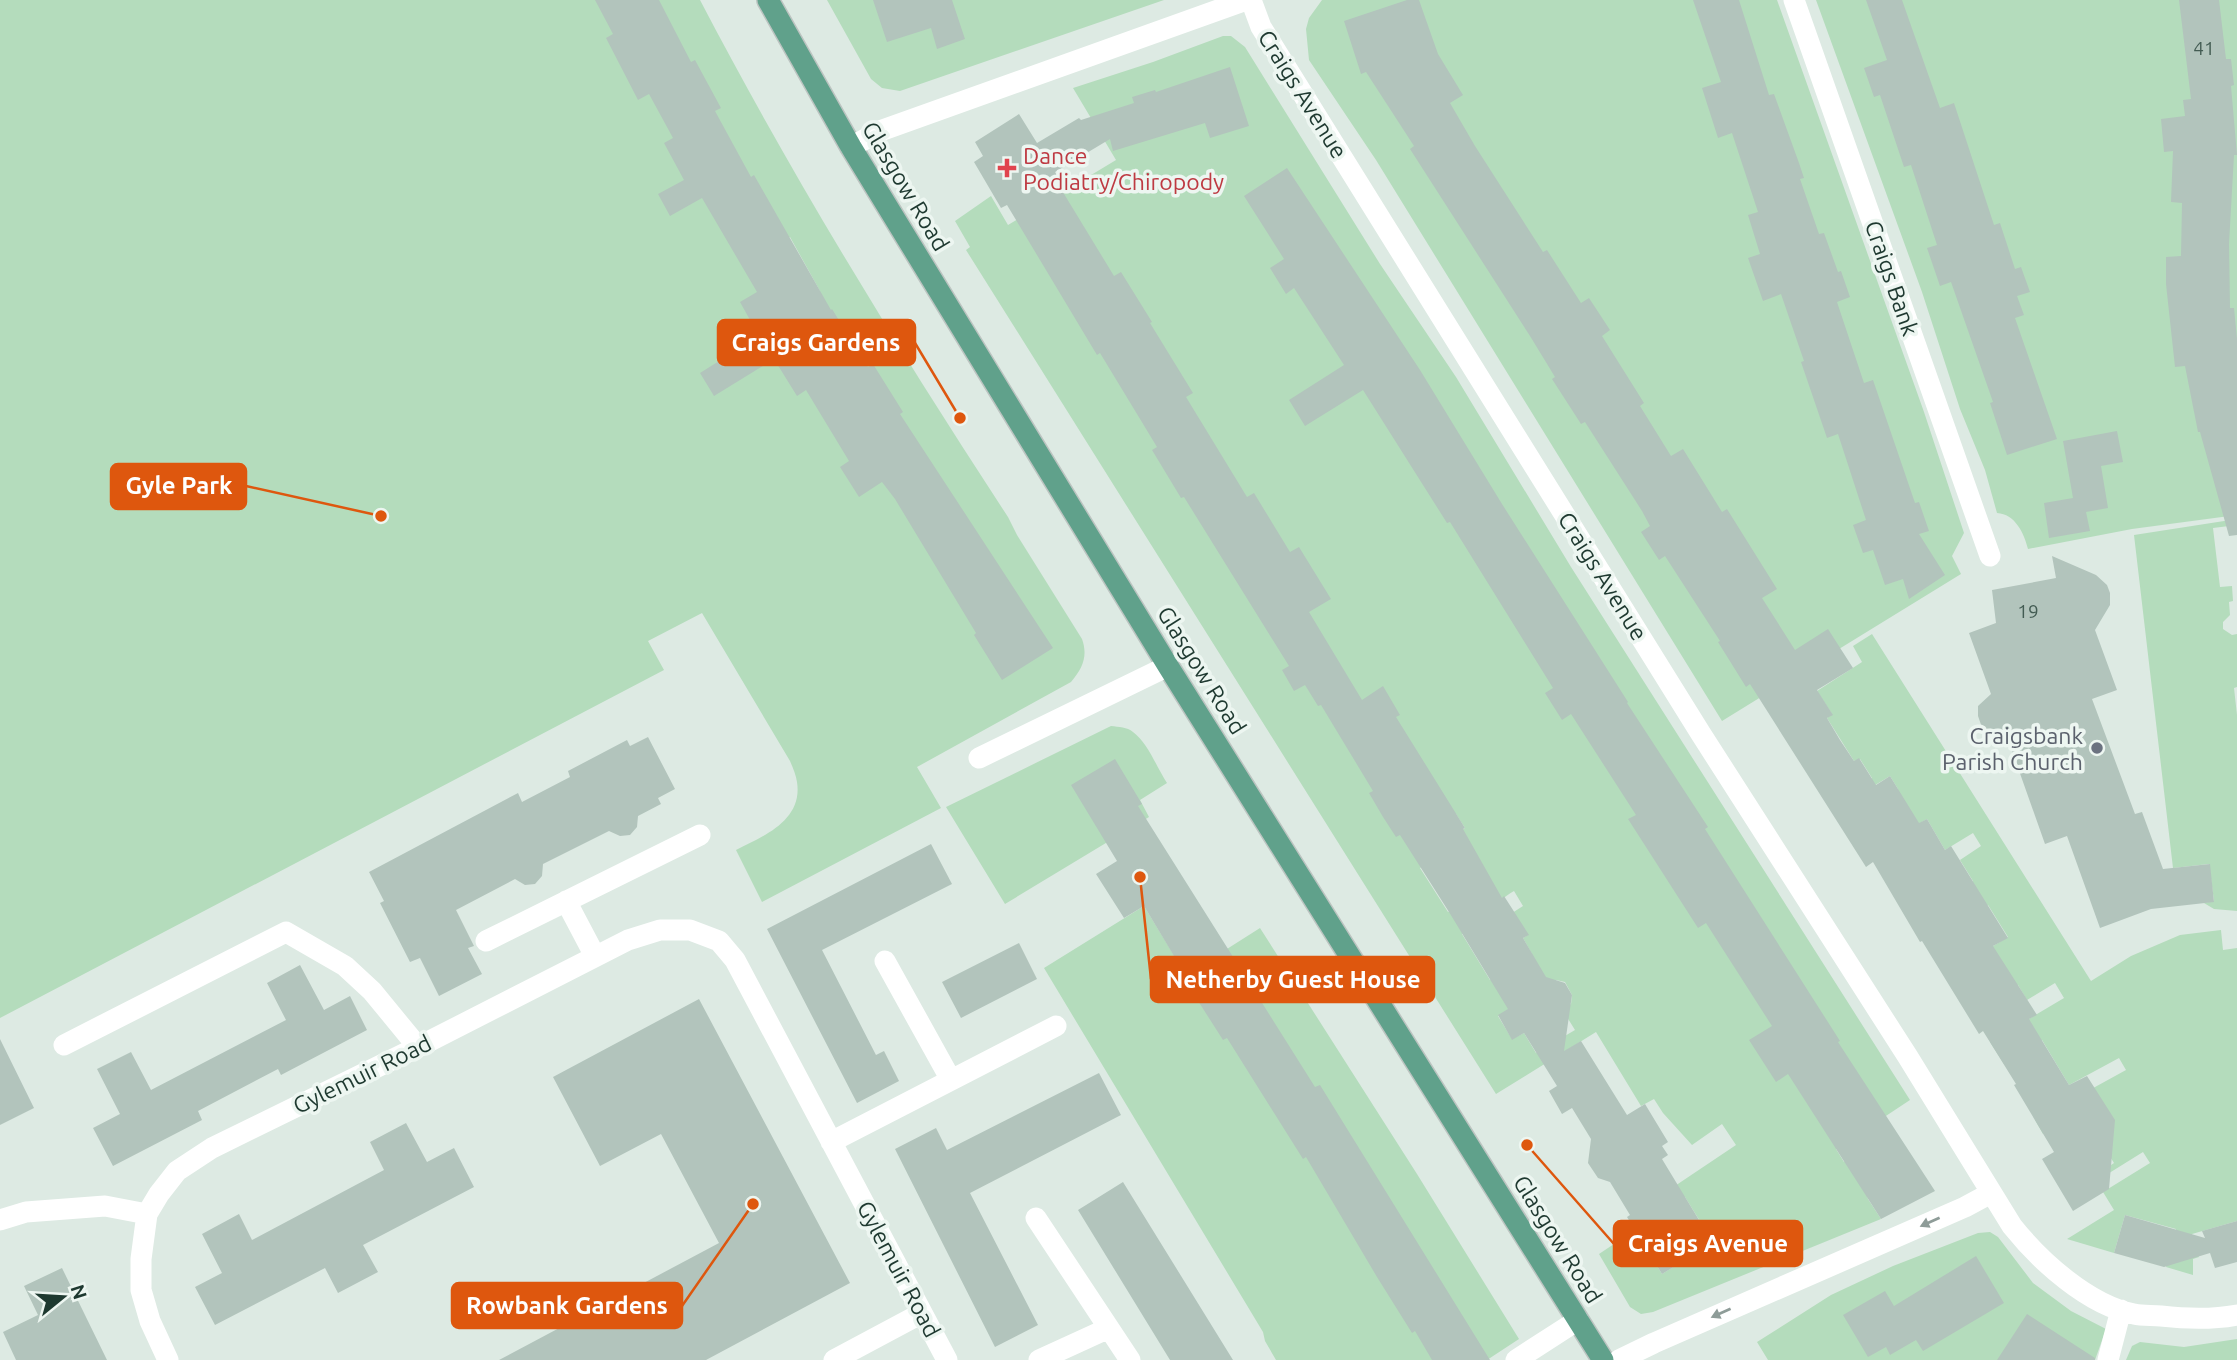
<svg xmlns="http://www.w3.org/2000/svg" width="2237" height="1360" viewBox="0 0 2237 1360" font-family="Ubuntu,sans-serif">
<rect width="100%" height="100%" fill="#ddeae3"/>
<path fill="#b4dcbc" fill-rule="evenodd" d="M 0,0 L 700,0 C 793,178 898,349 1008,517 L 1017,535 L 1082,639 C 1088,656 1083,668 1071,682 L 917,767 L 941,808 L 762,902 L 736,850 C 764,836 803,820 797,782 C 796,775 793,768 790,761 L 702,613 L 648,641 L 664,670 L 0,1018 ZM 790,237 L 820,291 L 760,291 L 764,252 Z
M 827,0 L 1164,0 L 900,91 L 882,88 L 871,79 Z
M 1322,0 L 1777,0 L 1924,412 L 1964,533 L 1952,556 L 1961,574 L 1722,721 L 1376,160 L 1309,60 L 1306,29 L 1309,18 Z
M 1816,0 L 2237,0 L 2237,515 L 2132,529 L 2028,549 C 2024,533 2015,514 1997,513 L 1985,470 L 1960,409 L 1922,292 Z
M 1223,36 L 1231,36 L 1245,47 L 1380,264 L 1456,377 L 1571,567 L 1910,1100 L 1836,1149 L 1844,1162 L 1853,1156 L 1868,1199 L 1881,1219 L 1653,1312 L 1641,1314 L 1630,1307 L 1599,1254 L 1635,1230 L 1662,1274 L 1723,1236 L 1713,1220 L 1703,1226 L 1685,1197 L 1654,1200 L 1736,1145 L 1722,1124 L 1692,1145 L 1663,1113 L 1654,1099 L 1641,1106 L 1596,1032 L 1496,1094 L 966,250 L 970,247 L 955,221 L 991,196 L 1008,225 L 1116,160 L 1073,88 L 1153,62 ZM 1456,814 L 1465,828 L 1457,833 C 1476,851 1483,861 1490,887 L 1448,912 L 1420,868 L 1447,851 ZM 1514,891 L 1523,906 L 1509,915 L 1528,935 L 1523,938 L 1532,954 L 1490,980 L 1462,934 C 1484,920 1493,903 1514,891 ZM 1556,980 L 1565,982 L 1572,995 L 1571,1004 L 1562,1009 L 1575,1030 L 1536,1053 L 1524,1033 L 1512,1039 L 1498,1016 Z
M 2237,519 L 2237,525 L 2213,528 L 2220,587 L 2232,586 L 2233,601 L 2229,602 L 2230,615 L 2223,622 L 2223,629 L 2232,635 L 2237,634 L 2237,687 L 2234,688 L 2237,715 L 2237,911 L 2214,909 L 2204,903 L 2214,901 L 2209,864 L 2173,868 L 2134,535 Z
M 1872,634 L 2091,981 L 2131,956 L 2180,935 L 2221,930 L 2223,950 L 2237,948 L 2237,1221 L 2192,1234 L 2199,1257 L 2193,1259 L 2193,1275 L 2166,1267 L 2176,1229 L 2125,1215 L 2114,1253 L 2067,1239 L 2114,1210 L 2103,1192 L 2150,1163 L 2143,1152 L 2098,1180 L 2096,1175 L 2114,1163 L 2082,1111 L 2043,1134 L 2035,1120 L 2126,1070 L 2119,1058 L 2069,1085 L 2042,1040 L 2004,1064 L 1990,1042 L 2064,998 L 2055,983 L 2027,1000 L 2018,985 L 2006,993 L 1944,976 L 2008,937 L 1988,905 L 1958,923 L 1973,881 L 1960,860 L 1981,846 L 1973,833 L 1945,850 L 1927,819 L 1903,833 L 1898,789 L 1890,776 L 1862,793 L 1872,778 L 1860,759 L 1854,761 L 1827,718 L 1832,714 L 1817,691 L 1862,662 L 1853,646 Z
M 1111,726 C 1119,727 1127,727 1133,732 C 1148,743 1157,768 1167,783 L 1140,800 L 1149,817 L 1005,904 L 946,807 Z
M 1144,906 L 1186,975 L 1260,928 L 1417,1174 L 1519,1339 L 1487,1360 L 1276,1360 L 1265,1341 L 1263,1332 L 1044,968 Z
M 1990,1232 L 1998,1237 L 2033,1283 L 2071,1311 L 2106,1329 L 2095,1360 L 1768,1360 L 1757,1342 L 1831,1295 L 1893,1266 L 1978,1233 Z
M 2237,1339 L 2237,1360 L 2126,1360 L 2132,1346 L 2140,1342 L 2184,1347 Z"/>
<path fill="#b2c4bc" d="M 595,0 L 659,0 L 691,62 L 695,60 L 721,108 L 715,111 L 751,177 L 754,175 L 831,310 L 832,309 L 868,367 L 873,364 L 903,412 L 900,414 L 1053,648 L 1002,680 L 974,635 L 976,633 L 895,499 L 882,482 L 859,497 L 840,467 L 849,461 L 806,390 L 797,396 L 774,359 L 714,396 L 700,373 L 759,336 L 740,302 L 757,292 L 702,198 L 670,216 L 658,194 L 684,180 L 664,143 L 673,138 L 649,94 L 638,100 L 606,38 L 613,34 Z
M 873,0 L 952,0 L 965,39 L 937,49 L 931,28 L 887,42 Z
M 1407,0 L 1419,0 L 1438,54 L 1463,95 L 1450,103 L 1475,146 L 1543,252 L 1547,250 L 1581,303 L 1589,298 L 1610,330 L 1602,336 L 1644,403 L 1640,406 L 1671,456 L 1683,449 L 1722,512 L 1727,509 L 1777,589 L 1762,598 L 1795,650 L 1828,629 L 1853,668 L 1817,690 L 1833,715 L 1827,718 L 1840,740 L 1854,761 L 1859,758 L 1876,785 L 1890,776 L 1919,823 L 1927,819 L 1945,850 L 1951,846 L 2008,938 L 1993,946 L 2037,1015 L 2029,1019 L 2069,1085 L 2087,1076 L 2115,1120 L 2109,1189 L 2073,1211 L 2042,1159 L 2054,1152 L 2014,1085 L 2016,1084 L 1983,1031 L 1979,1034 L 1922,941 L 1920,942 L 1873,862 L 1866,867 L 1750,684 L 1746,687 L 1718,642 L 1720,641 L 1665,556 L 1659,560 L 1641,532 L 1650,526 L 1642,511 L 1585,422 L 1581,424 L 1552,379 L 1555,377 L 1530,336 L 1410,149 L 1414,146 L 1366,72 L 1361,74 L 1344,21 Z
M 1693,0 L 1739,0 L 1769,95 L 1774,94 L 1799,163 L 1804,178 L 1800,179 L 1819,234 L 1824,233 L 1838,272 L 1841,271 L 1850,297 L 1837,302 L 1864,383 L 1873,380 L 1915,503 L 1919,502 L 1929,531 L 1919,534 L 1945,575 L 1909,599 L 1903,579 L 1885,585 L 1873,550 L 1863,553 L 1853,525 L 1866,520 L 1838,434 L 1827,438 L 1801,362 L 1804,361 L 1781,294 L 1763,301 L 1748,258 L 1760,254 L 1748,215 L 1758,212 L 1732,133 L 1718,138 L 1702,88 L 1721,82 Z
M 1866,0 L 1902,0 L 1940,108 L 1954,103 L 1994,225 L 2000,223 L 2015,269 L 2021,267 L 2030,292 L 2017,296 L 2024,315 L 2015,318 L 2057,439 L 2007,455 L 1990,403 L 1993,402 L 1951,282 L 1940,286 L 1927,248 L 1937,245 L 1911,165 L 1904,167 L 1880,95 L 1874,97 L 1864,68 L 1887,60 Z
M 2179,0 L 2219,0 L 2226,59 L 2231,59 L 2234,85 L 2231,86 L 2237,155 L 2234,155 L 2229,244 L 2230,308 L 2234,308 L 2237,339 L 2237,535 L 2229,536 L 2200,432 L 2198,432 L 2185,366 L 2175,367 L 2166,284 L 2166,257 L 2181,256 L 2182,203 L 2171,202 L 2173,151 L 2164,152 L 2161,119 L 2185,116 L 2183,100 L 2191,99 Z
M 1230,67 L 1249,126 L 1210,138 L 1205,123 L 1113,151 L 1110,139 L 1055,172 L 1061,183 L 1058,184 L 1114,276 L 1121,272 L 1152,322 L 1150,323 L 1193,393 L 1186,397 L 1247,497 L 1254,493 L 1290,552 L 1299,547 L 1331,599 L 1309,612 L 1362,700 L 1383,686 L 1400,715 L 1396,717 L 1465,828 L 1463,829 L 1502,898 L 1504,896 L 1529,935 L 1523,938 L 1546,977 L 1565,983 L 1572,995 L 1564,1051 L 1581,1041 L 1627,1115 L 1645,1104 L 1668,1142 L 1662,1146 L 1668,1155 L 1662,1159 L 1713,1243 L 1662,1274 L 1627,1217 L 1630,1215 L 1610,1182 L 1598,1178 L 1588,1163 L 1591,1139 L 1572,1108 L 1562,1114 L 1549,1091 L 1557,1086 L 1524,1033 L 1512,1040 L 1498,1015 L 1508,1009 L 1449,912 L 1400,835 L 1396,837 L 1383,817 L 1369,793 L 1373,791 L 1321,705 L 1318,706 L 1305,685 L 1294,691 L 1282,670 L 1289,666 L 1184,497 L 1181,498 L 1152,450 L 1157,447 L 1100,353 L 1097,355 L 1007,205 L 1001,208 L 974,162 L 983,156 L 975,142 L 1019,114 L 1037,143 L 1079,118 L 1081,120 L 1134,103 L 1132,97 L 1155,90 L 1156,92 Z
M 1287,168 L 1420,370 L 1502,504 L 1628,702 L 1627,703 L 1708,827 L 1705,829 L 1840,1041 L 1838,1042 L 1935,1191 L 1881,1219 L 1788,1074 L 1776,1082 L 1749,1040 L 1772,1026 L 1706,923 L 1698,928 L 1628,819 L 1636,815 L 1571,714 L 1562,720 L 1545,693 L 1553,688 L 1450,522 L 1447,523 L 1363,390 L 1305,426 L 1289,400 L 1344,365 L 1294,288 L 1286,294 L 1270,268 L 1284,259 L 1244,196 Z
M 2117,431 L 2123,462 L 2101,466 L 2108,508 L 2086,512 L 2090,531 L 2049,538 L 2044,503 L 2073,498 L 2063,441 Z
M 2052,556 L 2096,575 L 2107,585 L 2110,593 L 2110,605 L 2095,630 L 2117,690 L 2092,699 L 2135,814 L 2142,812 L 2163,869 L 2210,864 L 2214,902 L 2151,909 L 2100,928 L 2067,836 L 2045,844 L 2011,748 L 1990,744 L 1986,739 L 1978,716 L 1978,706 L 1991,694 L 1969,633 L 1996,623 L 1992,590 L 2056,578 Z
M 648,737 L 675,789 L 658,798 L 661,804 L 638,816 L 637,827 L 630,835 L 620,836 L 609,831 L 543,864 L 542,876 L 535,884 L 525,885 L 515,879 L 456,910 L 474,946 L 468,948 L 482,974 L 439,996 L 420,958 L 410,962 L 380,903 L 384,901 L 369,872 L 518,793 L 522,802 L 570,777 L 568,771 L 627,740 L 630,746 Z
M 1115,759 L 1142,804 L 1138,806 L 1315,1087 L 1320,1085 L 1490,1360 L 1432,1360 L 1415,1331 L 1412,1333 L 1377,1277 L 1306,1157 L 1303,1159 L 1227,1038 L 1223,1040 L 1186,982 L 1189,981 L 1144,906 L 1124,918 L 1096,874 L 1117,861 L 1071,785 Z
M 931,844 L 952,884 L 822,950 L 876,1055 L 884,1051 L 899,1081 L 857,1103 L 767,929 Z
M 1019,943 L 1037,979 L 961,1018 L 942,982 Z
M 300,965 L 324,1010 L 350,996 L 367,1030 L 281,1075 L 278,1069 L 198,1111 L 202,1120 L 113,1166 L 93,1128 L 120,1114 L 97,1069 L 131,1052 L 151,1090 L 286,1020 L 267,983 Z
M 699,999 L 850,1283 L 706,1360 L 499,1360 L 719,1243 L 661,1134 L 600,1166 L 553,1077 Z
M 0,1039 L 34,1108 L 0,1125 Z
M 1099,1073 L 1121,1115 L 970,1193 L 1038,1325 L 995,1347 L 895,1149 L 936,1128 L 947,1150 Z
M 406,1123 L 427,1162 L 454,1148 L 474,1187 L 363,1245 L 378,1272 L 338,1293 L 325,1268 L 215,1325 L 195,1287 L 222,1273 L 202,1234 L 239,1214 L 252,1240 L 384,1170 L 370,1142 Z
M 1123,1182 L 1233,1360 L 1170,1360 L 1078,1210 Z
M 2125,1215 L 2205,1238 L 2202,1231 L 2237,1221 L 2237,1262 L 2215,1268 L 2210,1253 L 2164,1267 L 2114,1253 Z
M 1976,1256 L 2004,1303 L 1923,1351 L 1916,1340 L 1890,1355 L 1886,1347 L 1868,1357 L 1843,1315 L 1885,1291 L 1894,1306 Z
M 62,1268 L 107,1360 L 16,1360 L 3,1332 L 38,1315 L 24,1286 Z
M 2027,1314 L 2095,1358 L 2095,1360 L 1997,1360 Z"/>
<g fill="none" stroke-linecap="round" stroke-linejoin="round">
<defs>
<path id="major" d="M 768,0 L 851,147 L 1168,666 L 1603,1360"/>
</defs>
<use href="#major" stroke="#bcc4c1" stroke-width="24"/>
<path stroke="#fff" stroke-width="21" d="M 1251,0 L 1261,27 L 1701,734 L 1908,1057 L 2012,1226 C 2040,1261 2088,1305 2134,1314 C 2143,1316 2152,1315 2161,1316 C 2187,1319 2211,1320 2237,1315
M 1794,0 L 1990,556
M 851,147 L 880,131 L 1246,0
M 979,758 L 1168,666
M 566,901 L 595,956
M 486,941 L 700,835
M 885,961 L 951,1080
M 64,1045 L 286,932 L 345,966 L 372,991 L 418,1047
M 831,1142 L 1056,1026
M 1036,1218 L 1130,1360
M 0,1220 L 26,1212 L 105,1206 L 147,1214
M 168,1360 L 150,1321 L 141,1290 L 141,1259 L 147,1214 L 159,1194 L 177,1171 L 212,1148 L 418,1047 L 628,940 L 660,930 L 690,930 L 719,941 L 735,960 L 947,1360
M 834,1360 L 922,1313
M 1039,1360 L 1109,1328
M 1516,1360 L 1578,1320
M 1619,1360 L 1654,1343 L 1965,1207 L 1991,1193
M 2108,1360 L 2121,1310"/>
<use href="#major" stroke="#60a18b" stroke-width="21"/>
</g>
<defs><path id="oneway-solid" d="M-6-.8H1V-3.2L6.5 0L1 3.2V.8H-6Z" transform="scale(1.75)"/></defs>
<g fill="#8e9c98">
<use href="#oneway-solid" transform="translate(1930 1222) rotate(156)"/>
<use href="#oneway-solid" transform="translate(1721 1313) rotate(156)"/>
</g>
<path fill="#e0444e" stroke="#edf6f1" stroke-width="2.5" d="M1003.5 157.5h7v7h7v7h-7v7h-7v-7h-7v-7h7z"/>
<circle fill="#6b7280" stroke="#edf6f1" stroke-width="2.5" cx="2097" cy="748" r="7"/>
<g text-anchor="middle" dominant-baseline="central" stroke-width="7" stroke-linejoin="round" paint-order="stroke">
<g font-size="19" fill="#435c53">
<text x="2204" y="48">41</text>
<text x="2028" y="611">19</text>
</g>
<g font-size="23" fill="#1e3930" stroke="#edf6f1">
<text transform="translate(1303 94) rotate(58)">Craigs Avenue</text>
<text transform="translate(906 186) rotate(59)">Glasgow Road</text>
<text transform="translate(1892 278) rotate(71)">Craigs Bank</text>
<text transform="translate(1603 576) rotate(58)">Craigs Avenue</text>
<text transform="translate(1202 670) rotate(58)">Glasgow Road</text>
<text transform="translate(362 1074) rotate(-26)">Gylemuir Road</text>
<text transform="translate(1558 1239) rotate(58)">Glasgow Road</text>
<text transform="translate(899 1269) rotate(62)">Gylemuir Road</text>
</g>
<g font-size="23" fill="#be3a42" stroke="#edf6f1" text-anchor="start">
<text x="1023" y="155">Dance<tspan x="1023" dy="26">Podiatry/Chiropody</tspan></text>
</g>
<g font-size="23" fill="#5b616d" stroke="#edf6f1" text-anchor="end">
<text x="2083" y="735">Craigsbank<tspan x="2083" dy="26">Parish Church</tspan></text>
</g>
</g>
<path fill="none" stroke="#de570e" stroke-width="2.5" d="M960 418L915 343M381 516L246 486M1140 877L1151 979M1527 1145L1614 1244M753 1204L682 1306"/>
<g fill="#de570e" stroke="#edf6f1" stroke-width="2.5">
<circle cx="960" cy="418" r="7"/>
<circle cx="381" cy="516" r="7"/>
<circle cx="1140" cy="877" r="7"/>
<circle cx="1527" cy="1145" r="7"/>
<circle cx="753" cy="1204" r="7"/>
</g>
<g fill="#de570e" stroke="#de570e" stroke-width="2.5">
<rect x="718" y="320" width="197" height="45" rx="7"/>
<rect x="111" y="464" width="135" height="45" rx="7"/>
<rect x="1151" y="957" width="283" height="45" rx="7"/>
<rect x="1614" y="1221" width="188" height="45" rx="7"/>
<rect x="452" y="1283" width="230" height="45" rx="7"/>
</g>
<g font-size="24" text-anchor="middle" font-weight="bold" fill="#fff">
<text x="816" y="351">Craigs Gardens</text>
<text x="179" y="494">Gyle Park</text>
<text x="1293" y="988">Netherby Guest House</text>
<text x="1708" y="1252">Craigs Avenue</text>
<text x="567" y="1314">Rowbank Gardens</text>
</g>
<g transform="translate(63 1297) rotate(72)" stroke="#edf6f1" stroke-width="5" paint-order="stroke">
<path d="M0-5L12 26L0 18L-12 26Z" fill="#1e3930"/>
<text y="-10" font-size="19" font-weight="bold" text-anchor="middle" fill="#1e3930">N</text>
</g>
</svg>
